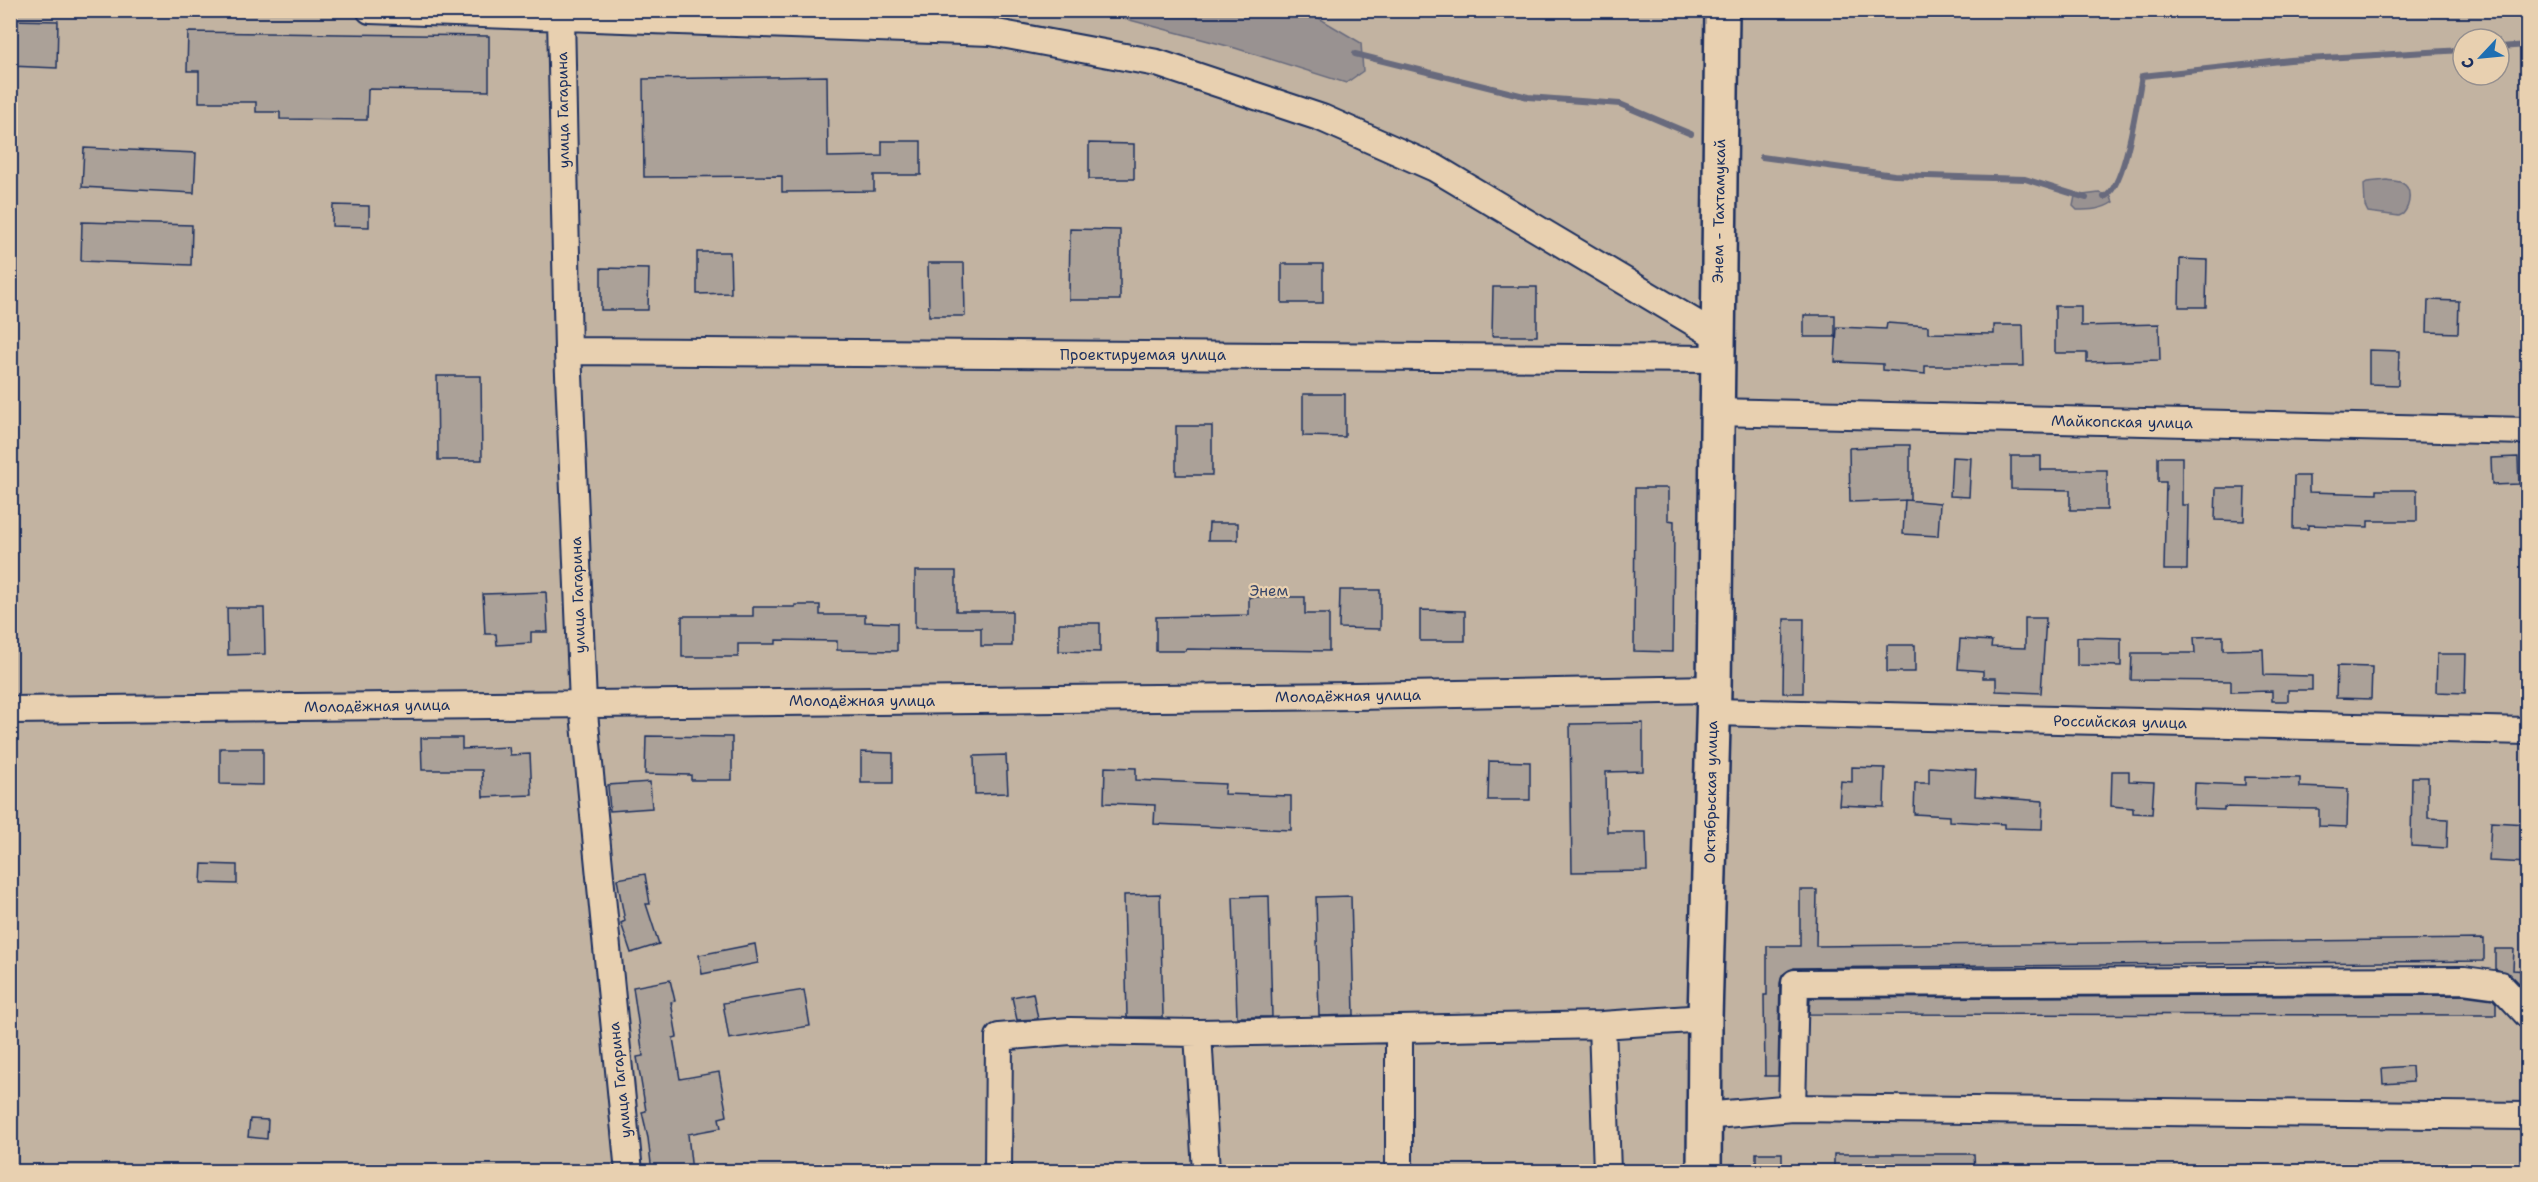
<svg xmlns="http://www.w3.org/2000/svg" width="2538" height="1182" viewBox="0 0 2538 1182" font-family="'Shantell Sans',sans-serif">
<rect width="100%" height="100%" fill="#e0caad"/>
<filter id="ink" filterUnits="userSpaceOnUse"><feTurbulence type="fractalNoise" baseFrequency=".0167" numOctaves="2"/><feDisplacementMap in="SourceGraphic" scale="12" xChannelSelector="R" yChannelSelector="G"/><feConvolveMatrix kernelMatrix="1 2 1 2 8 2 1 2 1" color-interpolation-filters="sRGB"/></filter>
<g filter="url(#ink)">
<path fill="#c2b3a1" stroke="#6e7180" stroke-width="1.5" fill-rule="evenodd" d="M 10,11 L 2527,11 L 2527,1171 L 11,1171 ZM 2463,39 L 2499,39 L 2499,75 L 2463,75 Z"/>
<path fill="#999291" stroke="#676a7d" stroke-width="1.5" d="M 1096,11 L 1307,11 L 1361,43 L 1363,71 L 1346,83 L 1235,48 Z
M 2387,180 C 2391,181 2398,181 2402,183 C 2413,188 2410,206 2403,214 L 2399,216 L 2368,212 L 2365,206 L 2364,184 L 2367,182 Z
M 2099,193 L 2110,195 L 2113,202 C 2102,210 2089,210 2077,210 L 2073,206 L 2075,196 Z"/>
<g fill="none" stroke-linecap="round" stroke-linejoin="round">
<path stroke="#676a7d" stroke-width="6" d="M 2499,47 L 2528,45
M 1355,54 L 1528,97 L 1620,104 L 1691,134
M 1762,157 L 1894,175 L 2025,179 L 2086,198
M 2104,197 C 2126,188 2137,100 2142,76 L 2290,60 L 2463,50"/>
</g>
<path fill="#aba198" stroke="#1b2f5e" stroke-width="1.5" d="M 10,20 L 58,21 L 57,68 L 10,66 Z
M 188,32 L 489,36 L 489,91 L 368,89 L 367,120 L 280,119 L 280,112 L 256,112 L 256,102 L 199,102 L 199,71 L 187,71 Z
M 827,76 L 828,157 L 882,156 L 882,141 L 921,141 L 921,175 L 874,175 L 874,191 L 782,192 L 782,176 L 644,177 L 643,79 Z
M 1089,143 L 1134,144 L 1134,179 L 1089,179 Z
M 84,148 L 196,153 L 194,193 L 82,187 Z
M 333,205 L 369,206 L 369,227 L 332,226 Z
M 82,222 L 192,225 L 191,265 L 81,261 Z
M 1070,229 L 1120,230 L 1120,300 L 1069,300 Z
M 697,252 L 730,252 L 731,293 L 697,294 Z
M 2180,259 L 2207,260 L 2206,307 L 2179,307 Z
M 928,263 L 964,263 L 965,316 L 929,316 Z
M 1282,264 L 1323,264 L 1323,303 L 1282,303 Z
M 601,268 L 649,269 L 648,310 L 601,310 Z
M 1493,287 L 1537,287 L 1537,336 L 1492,336 Z
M 2428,300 L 2459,301 L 2458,333 L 2427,332 Z
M 2055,306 L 2081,306 L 2081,326 L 2159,324 L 2160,360 L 2087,362 L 2087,353 L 2055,353 Z
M 1804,315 L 1835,315 L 1835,337 L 1804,337 Z
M 1887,323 L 1928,326 L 1928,333 L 1994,334 L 1994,325 L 2023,325 L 2024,366 L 1925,366 L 1925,374 L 1883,370 L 1883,364 L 1835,362 L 1837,327 L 1886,329 Z
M 2369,350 L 2399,351 L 2398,385 L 2369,384 Z
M 437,376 L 481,376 L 482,460 L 438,460 Z
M 1303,394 L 1345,394 L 1345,437 L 1303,436 Z
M 1176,426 L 1212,426 L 1212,475 L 1176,475 Z
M 1894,445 L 1910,445 L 1910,500 L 1850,502 L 1849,448 L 1894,446 Z
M 2011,456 L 2041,456 L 2041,470 L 2107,470 L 2107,510 L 2070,510 L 2070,490 L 2011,489 Z
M 1952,457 L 1971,458 L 1969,497 L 1950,496 Z
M 2158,457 L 2182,457 L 2182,505 L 2188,505 L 2187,570 L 2164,570 L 2166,482 L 2158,482 Z
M 2518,457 L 2519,484 L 2492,485 L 2491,458 Z
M 2294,476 L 2309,476 L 2309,492 L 2377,494 L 2377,490 L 2417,490 L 2417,521 L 2368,521 L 2368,527 L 2308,525 L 2308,529 L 2293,529 Z
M 1635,488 L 1668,488 L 1668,520 L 1674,521 L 1673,652 L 1634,651 Z
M 2216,488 L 2245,488 L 2244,521 L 2215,520 Z
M 1905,500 L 1940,503 L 1938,536 L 1903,534 Z
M 1209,523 L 1238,523 L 1238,540 L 1208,540 Z
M 915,571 L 956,571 L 956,611 L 1012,611 L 1012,646 L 981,646 L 981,628 L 915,628 Z
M 1340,590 L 1380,590 L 1380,629 L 1339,628 Z
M 546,592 L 548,632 L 531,632 L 531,643 L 497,645 L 496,634 L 485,634 L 483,594 Z
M 1249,597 L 1305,597 L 1305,614 L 1329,614 L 1329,651 L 1186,649 L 1186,651 L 1156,651 L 1156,617 L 1249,615 Z
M 795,605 L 820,605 L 820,615 L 865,615 L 865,622 L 897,623 L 897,651 L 837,650 L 837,641 L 776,640 L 776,644 L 738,644 L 738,657 L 682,657 L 682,616 L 753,616 L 753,607 L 795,607 Z
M 227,608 L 264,608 L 265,654 L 228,655 Z
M 1420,610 L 1465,611 L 1465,641 L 1420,641 Z
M 2025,618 L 2046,618 L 2041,693 L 1996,691 L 1996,678 L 1983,678 L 1983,671 L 1958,669 L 1960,639 L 1992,641 L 1991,647 L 2025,648 Z
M 1784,619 L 1804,619 L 1803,693 L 1783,693 Z
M 1059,623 L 1100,623 L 1100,652 L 1059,651 Z
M 2223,636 L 2223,650 L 2263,649 L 2264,675 L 2312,676 L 2312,690 L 2288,690 L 2288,701 L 2272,701 L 2272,691 L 2231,692 L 2231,681 L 2131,680 L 2132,653 L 2195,653 L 2194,637 Z
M 2077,637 L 2121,638 L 2121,666 L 2077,665 Z
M 1887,645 L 1915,645 L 1915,672 L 1887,672 Z
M 2437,654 L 2466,654 L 2465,693 L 2436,692 Z
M 2337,666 L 2372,667 L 2371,699 L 2336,698 Z
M 1643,723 L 1643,771 L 1606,772 L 1607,832 L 1646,832 L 1647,871 L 1572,872 L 1570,724 Z
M 646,736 L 732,737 L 732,780 L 691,780 L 691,775 L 645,774 Z
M 421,738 L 462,738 L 462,749 L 509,747 L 510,755 L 530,754 L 532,795 L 483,797 L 482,770 L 422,770 Z
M 220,748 L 263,748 L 263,785 L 220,784 Z
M 861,752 L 893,753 L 893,783 L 861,783 Z
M 1006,755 L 1008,793 L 975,794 L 974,756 Z
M 1489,761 L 1530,762 L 1530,800 L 1488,800 Z
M 1105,767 L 1136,768 L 1136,780 L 1225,784 L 1224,794 L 1291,796 L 1291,830 L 1154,824 L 1155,805 L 1104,803 Z
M 1852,767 L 1885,768 L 1884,807 L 1839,805 L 1841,781 L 1852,782 Z
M 1929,767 L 1976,770 L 1975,796 L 2043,801 L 2042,829 L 2004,828 L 2004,824 L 1949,821 L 1949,816 L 1914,814 L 1915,783 L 1929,783 Z
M 2112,771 L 2129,771 L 2129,781 L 2154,782 L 2152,814 L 2133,813 L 2133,808 L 2111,806 Z
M 2245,777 L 2300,778 L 2300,787 L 2348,789 L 2347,827 L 2319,826 L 2319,809 L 2224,807 L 2224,810 L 2194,809 L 2195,783 L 2245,785 Z
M 2412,777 L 2428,777 L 2428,818 L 2448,819 L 2447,848 L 2411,846 Z
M 650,782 L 652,808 L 610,811 L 608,785 Z
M 2491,822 L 2528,824 L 2528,863 L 2489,861 Z
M 202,864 L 237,865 L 237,884 L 201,883 Z
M 645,874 L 650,904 L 646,904 L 659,944 L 631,953 L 621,923 L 625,921 L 617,879 Z
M 1800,890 L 1817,890 L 1816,946 L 2484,939 L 2484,961 L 1794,968 L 1782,975 L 1780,983 L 1778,1076 L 1765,1076 L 1764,995 L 1767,995 L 1767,946 L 1800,946 Z
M 1160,894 L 1163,1017 L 1127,1017 L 1124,895 Z
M 1269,896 L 1272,1017 L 1237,1017 L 1233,897 Z
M 1351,896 L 1354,1015 L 1319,1016 L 1316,897 Z
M 755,944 L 758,963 L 702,974 L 699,955 Z
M 2495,949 L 2514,949 L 2513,970 L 2528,971 L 2528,992 L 2510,974 L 2495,969 Z
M 670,980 L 675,1001 L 671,1002 L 677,1037 L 673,1038 L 680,1079 L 719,1072 L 727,1116 L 719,1118 L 721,1128 L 688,1134 L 692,1172 L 652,1172 L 648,1138 L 642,1112 L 646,1111 L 637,1057 L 643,1056 L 633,987 Z
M 804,990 L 810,1026 L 729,1039 L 723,1003 Z
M 1033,993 L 1038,1019 L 1017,1020 L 1012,997 Z
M 2463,995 L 2493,999 L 2496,1003 L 2496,1015 L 1809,1014 L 1810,998 Z
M 2412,1066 L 2413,1082 L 2383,1084 L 2382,1068 Z
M 250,1119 L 268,1120 L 267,1139 L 248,1137 Z
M 1756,1153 L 1782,1153 L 1782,1172 L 1756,1172 Z
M 1834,1154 L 1974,1154 L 1975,1172 L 1834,1172 Z"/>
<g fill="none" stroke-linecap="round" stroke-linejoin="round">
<defs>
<path id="minor" d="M 370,10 L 991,32 L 1157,63 L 1322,118 L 1435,168 L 1717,336
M 561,17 L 568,351 L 583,703 L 629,1172
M 568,351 L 1718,359
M 1717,412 L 2528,431
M 10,710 L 1355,696 L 1714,689
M 1713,712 L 2528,731
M 1602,1025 L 1607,1172
M 1198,1033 L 1206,1172
M 1792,1108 L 1795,983 L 2464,980 L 2500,985 L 2528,1015
M 1704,1116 L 1792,1108 L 2528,1116
M 998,1172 L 999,1037 L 1070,1031 L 1198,1033 L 1602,1025 L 1705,1018
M 1399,1172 L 1399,1029"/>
<path id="major" d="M 1704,1172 L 1705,1018 L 1714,689 L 1722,10"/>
</defs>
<use href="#minor" stroke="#1b2f5e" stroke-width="30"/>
<use href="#major" stroke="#1b2f5e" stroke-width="38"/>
<use href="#minor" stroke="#e8d0b0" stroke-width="26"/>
<use href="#major" stroke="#e8d0b0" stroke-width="33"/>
</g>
</g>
<g text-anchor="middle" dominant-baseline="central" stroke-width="4.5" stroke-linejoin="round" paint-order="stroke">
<g font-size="15" fill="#1b2f5e" stroke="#e8d0b0">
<text transform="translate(563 110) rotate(-91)">улица Гагарина</text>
<text transform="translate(1719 211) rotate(-89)">Энем - Тахтамукай</text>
<text x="1143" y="355">Проектируемая улица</text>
<text transform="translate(2122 422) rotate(1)">Майкопская улица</text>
<text transform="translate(578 595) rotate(-92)">улица Гагарина</text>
<text transform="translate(1348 696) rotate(-1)">Молодёжная улица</text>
<text x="862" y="701">Молодёжная улица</text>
<text transform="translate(377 706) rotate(-1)">Молодёжная улица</text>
<text transform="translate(2120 722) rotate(1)">Российская улица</text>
<text transform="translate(1711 792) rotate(-89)">Октябрьская улица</text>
<text transform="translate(620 1080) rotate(-96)">улица Гагарина</text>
</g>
<g font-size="15" fill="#344368" stroke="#e8d0b0">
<text x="1269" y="591">Энем</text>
</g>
</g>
<rect width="2538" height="1182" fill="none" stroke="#e8d0b0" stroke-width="36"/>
<rect x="18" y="18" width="2502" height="1146" fill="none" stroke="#1b2f5e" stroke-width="2" filter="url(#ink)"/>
<g transform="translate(2481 57) rotate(244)"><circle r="28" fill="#e8d0b0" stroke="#96908f" stroke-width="1.5"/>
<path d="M0-4.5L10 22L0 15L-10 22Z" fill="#1f6fb2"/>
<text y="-9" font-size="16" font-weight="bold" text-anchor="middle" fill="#1b2f5e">С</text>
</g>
</svg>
